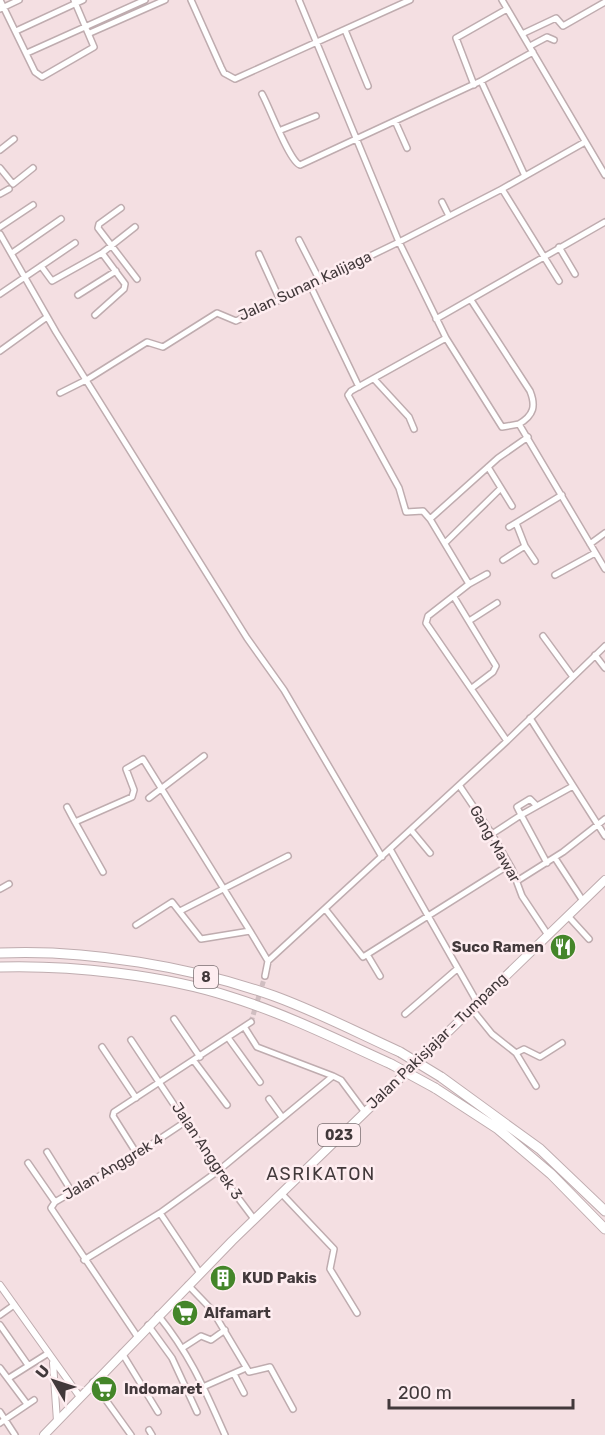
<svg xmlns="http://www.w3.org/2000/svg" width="605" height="1435" viewBox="0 0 605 1435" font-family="Rubik,sans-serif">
<rect width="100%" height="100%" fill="#f4dfe2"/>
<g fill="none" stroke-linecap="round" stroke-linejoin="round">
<path stroke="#d0bec1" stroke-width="5" stroke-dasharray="5 2.5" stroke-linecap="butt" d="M 251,1022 L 265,976"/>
<defs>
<path id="minor" d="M 0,0 L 35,72 L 42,77 L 94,47 L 74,0
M 191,0 L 221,67 L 224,73 L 235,79 L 410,0
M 299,0 L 399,242 L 446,338 L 502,427 L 519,424 L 605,569
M 502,0 L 605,175
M 0,9 L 19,0
M 345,30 L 368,86
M 16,31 L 83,0
M 90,33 L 165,0
M 522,34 L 556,18 L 563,26 L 605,2
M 530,46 L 547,37 L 554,40
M 27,53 L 145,0
M 481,81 L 525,176
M 474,85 L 456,38 L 507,9
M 262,94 C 270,108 289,161 300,165 L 481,81 L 533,52
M 395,121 L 407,148
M 281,130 L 316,116
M 0,150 L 14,139
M 0,168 L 13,184 L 33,168
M 502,189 L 559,281
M 0,194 L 9,189
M 442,202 L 449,216
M 121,208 L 99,224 L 98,228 L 137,279
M 0,227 L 33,205
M 0,234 L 56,332 L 247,638 L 284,690 L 382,857
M 299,240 L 320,281
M 559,247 L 575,274
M 12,253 L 61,219
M 102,253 L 135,227
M 259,254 L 280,300
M 41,266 L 52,281 L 102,253 L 125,284 L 124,289 L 95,315
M 310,285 L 359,387
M 0,294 L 75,243
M 78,295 L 116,271
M 471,300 L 530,391 C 536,406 534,415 519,424
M 436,319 L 605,222
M 0,351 L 47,317
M 374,379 L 409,417 L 414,429
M 60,393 L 88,379 L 147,342 L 163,347 L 217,313 L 236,321 L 399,242 L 502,189 L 585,142
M 488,467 L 512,506
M 430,519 L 423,511 L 406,512 L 399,488 L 348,395 L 351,391 L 446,338
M 516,523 L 525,546 L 535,561
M 509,527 L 562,495
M 445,543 L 501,488
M 590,544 L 605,533
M 503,560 L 525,546
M 555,575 L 595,553
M 469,584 L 487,574
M 454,597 L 496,666 L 493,672 L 472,688
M 469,621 L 497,603
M 543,636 L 573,677
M 595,655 L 605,668
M 530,718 L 605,836
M 507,741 L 426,623 L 428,616 L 469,584 L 430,519 L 498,458 L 528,437
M 459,785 L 492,834 L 512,869 L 522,896 L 548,935
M 149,798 L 204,756
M 537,806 L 521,815 L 547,863
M 67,807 L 75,822 L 132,797 L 134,790 L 126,769 L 143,759 L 250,931
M 75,822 L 103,872
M 411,830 L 430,853
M 492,834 L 521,815 L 517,807 L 530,799 L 537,806 L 573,786
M 390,849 L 477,1002
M 555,858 L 583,901
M 517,881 L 563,852 L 605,819
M 0,889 L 9,884
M 326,910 L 363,957 L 509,865
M 180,911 L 288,856
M 568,916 L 589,939
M 136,925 L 172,902 L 201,939 L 250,931 L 268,961
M 368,956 L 380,976
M 265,976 L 268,961 L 507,741 L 605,646
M 471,1008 L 492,1034 L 516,1053 L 536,1086
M 405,1014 L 457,969
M 174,1019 L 200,1057
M 245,1028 L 257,1047 L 333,1076
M 229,1039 L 260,1082
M 131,1040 L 218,1171 L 254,1219
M 102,1047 L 136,1098
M 516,1053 L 524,1049 L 540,1057 L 562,1043
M 194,1061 L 227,1105
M 269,1099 L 282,1117
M 47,1152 L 72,1192
M 137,1154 L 113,1116 L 114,1112 L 251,1022
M 28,1163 L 55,1202
M 281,1193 L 334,1249 L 330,1269 L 357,1313
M 160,1213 L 200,1273
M 84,1260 L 160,1213 L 218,1171 L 333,1076 L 341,1080 L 364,1111
M 188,1285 L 212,1310 L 249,1372 L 270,1367 L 293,1409
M 0,1315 L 14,1305
M 158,1315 C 191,1356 204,1388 225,1435
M 0,1325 L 28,1365
M 148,1325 L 172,1358 L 197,1412
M 137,1336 L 51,1208 L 55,1202 L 137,1154 L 185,1122
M 184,1347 L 201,1336 L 211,1340 L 225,1330
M 122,1353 L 158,1412
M 0,1368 L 27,1404
M 234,1374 L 244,1393
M 9,1378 L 47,1354
M 93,1382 L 131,1435
M 205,1386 L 246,1368
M 0,1412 L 15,1435
M 0,1423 L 34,1400
M 149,1430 L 152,1435"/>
<path id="tertiary" d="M 0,1285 L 80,1397
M 53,1363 L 57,1421"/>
<path id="primary" d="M 44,1435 L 232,1241 L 605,880"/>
<path id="motorway" d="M 0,953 C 87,949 192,967 274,996 C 318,1012 358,1033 400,1052
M 0,967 C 70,965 164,975 231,997 C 286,1014 338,1040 391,1064
M 441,1077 L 540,1149 L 605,1211
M 435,1088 L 498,1129 L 551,1174 L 605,1229"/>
</defs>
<use href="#minor" stroke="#bfacaf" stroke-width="8"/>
<use href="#tertiary" stroke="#bfacaf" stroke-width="8"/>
<use href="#primary" stroke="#bfacaf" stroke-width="10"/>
<use href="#motorway" stroke="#bfacaf" stroke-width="11"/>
<use href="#minor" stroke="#fff" stroke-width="5"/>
<use href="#tertiary" stroke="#fff" stroke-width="6"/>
<use href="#primary" stroke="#fff" stroke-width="8"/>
<use href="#motorway" stroke="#fff" stroke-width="9"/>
<defs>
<path id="motorway-bridge" d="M 400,1052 L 441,1077
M 391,1064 L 435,1088"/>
</defs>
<use href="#motorway-bridge" stroke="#bfacaf" stroke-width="11" stroke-linecap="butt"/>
<use href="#motorway-bridge" stroke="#fff" stroke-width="9"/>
</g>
<defs>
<symbol id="restaurant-disc" viewBox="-11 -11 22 22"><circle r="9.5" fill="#448629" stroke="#feedf0"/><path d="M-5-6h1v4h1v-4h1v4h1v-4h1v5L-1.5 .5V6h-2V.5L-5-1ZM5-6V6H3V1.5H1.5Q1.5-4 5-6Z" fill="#fff"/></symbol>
<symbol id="building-disc" viewBox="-11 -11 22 22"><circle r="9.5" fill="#448629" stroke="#feedf0"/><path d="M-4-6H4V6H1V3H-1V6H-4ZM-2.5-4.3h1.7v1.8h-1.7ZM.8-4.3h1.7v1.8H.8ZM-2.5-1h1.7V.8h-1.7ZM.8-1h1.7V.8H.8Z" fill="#fff"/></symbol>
<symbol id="supermarket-disc" viewBox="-11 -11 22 22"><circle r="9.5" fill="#448629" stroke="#feedf0"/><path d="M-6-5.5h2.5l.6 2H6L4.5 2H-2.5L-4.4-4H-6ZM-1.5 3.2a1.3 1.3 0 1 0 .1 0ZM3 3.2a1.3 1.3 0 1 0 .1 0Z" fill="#fff"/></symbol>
</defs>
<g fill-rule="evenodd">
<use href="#restaurant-disc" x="548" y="932" width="30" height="30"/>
<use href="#building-disc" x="208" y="1263" width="30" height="30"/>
<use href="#supermarket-disc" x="170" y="1298" width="30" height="30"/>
<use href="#supermarket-disc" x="89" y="1374" width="30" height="30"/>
</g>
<g text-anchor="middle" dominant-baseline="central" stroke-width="5" stroke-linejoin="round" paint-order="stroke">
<g fill="#feedf0" stroke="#7a6f71" stroke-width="1.5">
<rect x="194" y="966" width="24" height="22" rx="4.5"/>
<rect x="318" y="1124" width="42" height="22" rx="4.5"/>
</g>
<g font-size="14" font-weight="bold" fill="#42393b">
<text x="206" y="977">8</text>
<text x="339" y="1135">023</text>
</g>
<g font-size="15" fill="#42393b" stroke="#feedf0">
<text transform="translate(305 286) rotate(-25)">Jalan Sunan Kalijaga</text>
<text transform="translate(495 844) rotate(60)">Gang Mawar</text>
<text transform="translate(437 1041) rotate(-44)">Jalan Pakisjajar - Tumpang</text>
<text transform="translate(207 1151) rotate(56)">Jalan Anggrek 3</text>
<text transform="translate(113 1167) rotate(-31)">Jalan Anggrek 4</text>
</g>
<g font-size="15" font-weight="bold" fill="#42393b" stroke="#feedf0" text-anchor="start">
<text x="544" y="947" text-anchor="end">Suco Ramen</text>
<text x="242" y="1278">KUD Pakis</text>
<text x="204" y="1313">Alfamart</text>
<text x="124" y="1389">Indomaret</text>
</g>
<g font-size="18" letter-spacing="1.5" fill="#42393b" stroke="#feedf0">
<text x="321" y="1174">ASRIKATON</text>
</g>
</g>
<g transform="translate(54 1381) rotate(309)" stroke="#feedf0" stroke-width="4.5" paint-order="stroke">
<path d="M0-4.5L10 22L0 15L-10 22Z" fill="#42393b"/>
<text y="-9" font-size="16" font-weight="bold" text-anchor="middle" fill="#42393b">U</text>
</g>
<path d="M389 1399v9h184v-9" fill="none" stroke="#42393b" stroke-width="3"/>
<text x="398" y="1399" font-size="18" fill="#42393b" stroke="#feedf0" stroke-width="4.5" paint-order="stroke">200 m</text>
</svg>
